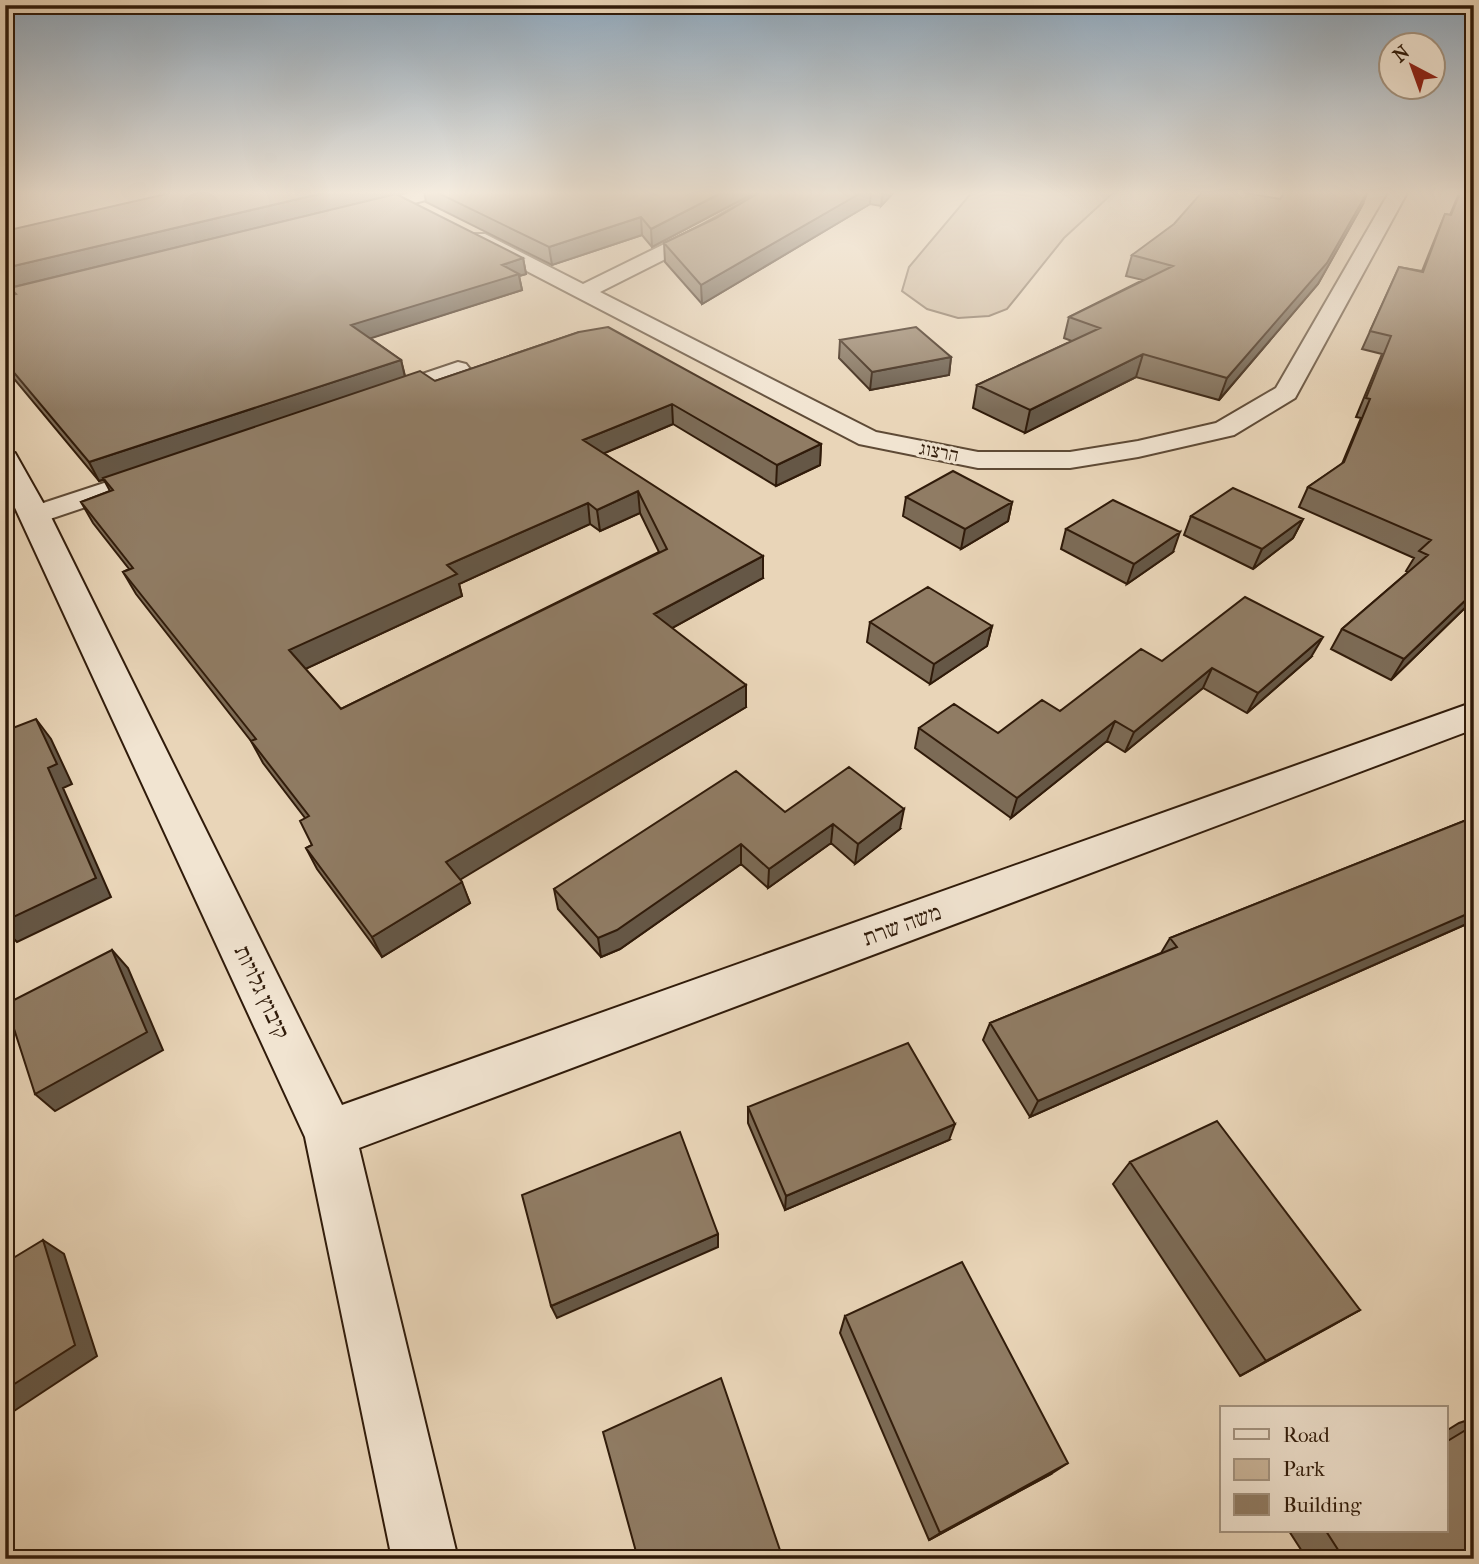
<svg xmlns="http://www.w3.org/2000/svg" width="1479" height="1564" viewBox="0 0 1479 1564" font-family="'IM FELL French Canon','Frank Ruhl Libre',serif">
<rect width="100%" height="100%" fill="#e9d5b8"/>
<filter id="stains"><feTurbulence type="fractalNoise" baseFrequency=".00286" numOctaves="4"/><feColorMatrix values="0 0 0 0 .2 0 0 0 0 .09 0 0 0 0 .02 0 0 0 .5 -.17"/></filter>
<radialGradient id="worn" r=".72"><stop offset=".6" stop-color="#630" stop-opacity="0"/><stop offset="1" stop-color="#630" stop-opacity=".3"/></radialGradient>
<path fill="#cab59a" stroke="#7d6852" stroke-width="2" d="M 973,191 L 1115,191 L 1064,238 L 1007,309 L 989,316 L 958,318 L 927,309 L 902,291 L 909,267 Z"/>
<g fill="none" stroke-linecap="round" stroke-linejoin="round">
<defs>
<path id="street" d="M 763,191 L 785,191 L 715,234 L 600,292 L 876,432 L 978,452 L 1070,452 L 1138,441 L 1216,423 L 1276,388 L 1390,191 L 1408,191 L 1295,398 L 1234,435 L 1138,457 L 1070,468 L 978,468 L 859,444 L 471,242 L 468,238 L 471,234 L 485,234 L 583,284 L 701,226 Z
M 458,362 L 466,364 L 470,369 L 466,374 L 381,403 L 372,401 L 369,396 L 372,391 Z
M 159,465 L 169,467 L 173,473 L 169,479 L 35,524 L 25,521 L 20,515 L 25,509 Z"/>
<path id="secondary" d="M 419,191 L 448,191 L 445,195 L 357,218 L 348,212 L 350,208 Z
M 5,451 L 15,453 L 50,515 L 342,1105 L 1474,702 L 1474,729 L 359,1148 L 458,1559 L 392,1559 L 305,1137 L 5,486 Z"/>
</defs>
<use href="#street" stroke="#5e4a36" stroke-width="4"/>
<use href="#secondary" stroke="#301b0a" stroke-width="4"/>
<use href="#street" fill="#f1e4d1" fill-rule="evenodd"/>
<use href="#secondary" fill="#f1e4d1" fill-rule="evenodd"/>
</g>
<path fill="#7c6b56" stroke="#301b0a" stroke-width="2" fill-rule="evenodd" d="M 158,191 L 408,191 L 208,240 L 523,258 L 526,274 L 519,276 L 522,290 L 370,338 L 401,360 L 405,376 L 435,381 L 579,332 L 821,444 L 820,465 L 776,486 L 673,424 L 604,453 L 763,578 L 672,628 L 746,707 L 460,879 L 470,903 L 382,957 L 317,869 L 306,848 L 312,845 L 305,818 L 263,763 L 251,741 L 136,594 L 123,572 L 129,569 L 93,523 L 81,502 L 110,491 L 104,480 L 99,481 L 5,368 L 5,297 L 14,295 L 10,288 L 5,289 L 160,195 ZM 640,513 L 659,552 L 341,709 L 305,669 L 462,596 L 459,584 L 590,524 L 600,531 Z
M 424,191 L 758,191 L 652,247 L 642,235 L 552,265 L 426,202 Z
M 762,191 L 895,191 L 881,206 L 870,204 L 702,304 L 665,262 L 664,243 L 716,218 Z
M 1460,191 L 1474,191 L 1474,601 L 1472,601 L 1391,680 L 1331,649 L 1342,629 L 1408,572 L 1406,571 L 1414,558 L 1299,507 L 1308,487 L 1342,464 L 1361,418 L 1356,417 L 1382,354 L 1362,349 L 1399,267 L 1422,271 L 1438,231 L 1445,214 L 1450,215 Z
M 1280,199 L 1363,204 L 1318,284 L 1219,400 L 1136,377 L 1025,433 L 973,408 L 977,385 L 1072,341 L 1064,338 L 1069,317 L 1143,280 L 1126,276 L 1132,255 Z
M 840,340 L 951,357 L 949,375 L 870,390 L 839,358 Z
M 906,497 L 1012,502 L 1008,521 L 961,549 L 903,516 Z
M 1191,516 L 1303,519 L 1293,538 L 1253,569 L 1184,535 Z
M 1066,529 L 1173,552 L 1127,584 L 1061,549 Z
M 870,622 L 992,626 L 987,646 L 930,684 L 867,642 Z
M 1311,657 L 1247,713 L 1203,688 L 1125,752 L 1107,741 L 1011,818 L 915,748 L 919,728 L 998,733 L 1060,711 L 1162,661 Z
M 785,812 L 900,829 L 855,864 L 831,843 L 768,888 L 741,864 L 620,949 L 601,957 L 558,909 L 554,889 Z
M 1474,817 L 1474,920 L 1471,922 L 1030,1117 L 983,1040 L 990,1023 L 1161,953 L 1170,938 Z
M 748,1107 L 949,1140 L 785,1210 L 748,1123 Z
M 1130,1162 L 1360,1310 L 1240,1376 L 1113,1184 Z
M 845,1316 L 1051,1474 L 929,1540 L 840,1333 Z
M 1474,1418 L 1474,1559 L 1307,1559 L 1289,1531 L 1446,1531 L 1446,1431 L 1459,1423 Z"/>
<path fill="#655746" stroke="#301b0a" stroke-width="2" d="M 332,191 L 408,191 L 5,289 L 5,268 Z
M 725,191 L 758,191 L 652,247 L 651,229 Z
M 864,191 L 871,191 L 870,204 L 702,304 L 701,285 Z
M 883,191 L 895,191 L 881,206 Z
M 1368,191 L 1363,204 L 1318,284 L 1219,400 L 1227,378 Z
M 641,217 L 642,235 L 552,265 L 549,247 Z
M 523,258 L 526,274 L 519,276 L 522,290 L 356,343 L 351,325 L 502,265 Z
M 1143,354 L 1136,377 L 1025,433 L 1030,410 Z
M 951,357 L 949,375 L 870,390 L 872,372 Z
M 401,360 L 405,377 L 99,481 L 89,462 Z
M 672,404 L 673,424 L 586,461 L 583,440 Z
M 821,444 L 820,465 L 776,486 L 777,465 Z
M 638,491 L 640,513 L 600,531 L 597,510 Z
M 1012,502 L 1008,521 L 961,549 L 965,529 Z
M 588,503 L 590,524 L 459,584 L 462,596 L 299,672 L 289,650 L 447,565 Z
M 1303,519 L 1293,538 L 1253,569 L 1262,549 Z
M 1180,532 L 1173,552 L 1127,584 L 1134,564 Z
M 763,556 L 763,578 L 656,637 L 654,614 Z
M 1474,592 L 1474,599 L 1472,601 L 1391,680 L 1404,659 Z
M 992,626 L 987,646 L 930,684 L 934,664 Z
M 1323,637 L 1311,657 L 1247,713 L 1258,693 Z
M 1212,668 L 1203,688 L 1125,752 L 1134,732 Z
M 746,685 L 746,707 L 453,884 L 446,862 Z
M 36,719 L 51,739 L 72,784 L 63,788 L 111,897 L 17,942 L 5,930 L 5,921 L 48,768 Z
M 1115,721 L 1107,741 L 1011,818 L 1017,798 Z
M 904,809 L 900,829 L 855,864 L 858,844 Z
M 833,824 L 831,843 L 768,888 L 769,869 Z
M 741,844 L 741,864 L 620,949 L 601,957 L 598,938 Z
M 462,882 L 470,903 L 382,957 L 372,937 Z
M 1474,908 L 1474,920 L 1471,922 L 1030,1117 L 1038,1101 Z
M 112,950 L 128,968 L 163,1050 L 55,1111 L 35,1094 Z
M 955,1124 L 949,1140 L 785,1210 L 786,1196 Z
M 718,1234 L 718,1247 L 557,1318 L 551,1306 Z
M 43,1240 L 64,1254 L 97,1356 L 5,1417 L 5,1390 Z
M 1360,1310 L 1330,1327 L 1240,1376 L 1266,1361 Z
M 1068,1463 L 1051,1474 L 929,1540 L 940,1533 Z"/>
<path fill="#907c64" stroke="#301b0a" stroke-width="2" fill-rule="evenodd" d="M 162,191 L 332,191 L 5,268 L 5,231 L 166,194 Z
M 434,191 L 725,191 L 651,229 L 641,217 L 549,247 Z
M 762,191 L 864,191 L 701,285 L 664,243 L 716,218 Z
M 1203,191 L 1235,191 L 1280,199 L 1285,191 L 1368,191 L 1327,263 L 1227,378 L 1143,354 L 1030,410 L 977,385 L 1100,328 L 1069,317 L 1173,266 L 1132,255 L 1174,224 Z
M 1461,191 L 1474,191 L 1474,592 L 1404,659 L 1342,629 L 1428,555 L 1419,551 L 1431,540 L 1308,487 L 1344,462 L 1370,399 L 1366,398 L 1391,336 L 1370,331 L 1399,267 L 1423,272 L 1445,214 L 1451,215 Z
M 396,194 L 523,258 L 502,265 L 519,274 L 351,325 L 401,360 L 89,462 L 5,362 L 5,297 L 16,294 L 10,288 Z
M 608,327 L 821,444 L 777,465 L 672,404 L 583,440 L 763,556 L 654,614 L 746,685 L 446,862 L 462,882 L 372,937 L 306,848 L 312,845 L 300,821 L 309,816 L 251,741 L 256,739 L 123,572 L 133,568 L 81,502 L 113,490 L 103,478 L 420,371 L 435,381 L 579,332 ZM 638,491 L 667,549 L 341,709 L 289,650 L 457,574 L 447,565 L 588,503 L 597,510 Z
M 916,327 L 951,357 L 872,372 L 840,340 Z
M 953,471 L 1012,502 L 965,529 L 906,497 Z
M 1233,488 L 1303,519 L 1262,549 L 1191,516 Z
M 1113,500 L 1180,532 L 1134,564 L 1066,529 Z
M 928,587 L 992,626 L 934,664 L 870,622 Z
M 1245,597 L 1323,637 L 1258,693 L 1212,668 L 1134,732 L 1115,721 L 1017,798 L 919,728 L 954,704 L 998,733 L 1042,700 L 1060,711 L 1141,649 L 1162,661 Z
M 36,719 L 57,764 L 48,768 L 96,878 L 5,921 L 5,731 Z
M 849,767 L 904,809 L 858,844 L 833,824 L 769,869 L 741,844 L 617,930 L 598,938 L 554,889 L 736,771 L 785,812 Z
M 1474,817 L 1474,911 L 1038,1101 L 990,1023 L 1177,947 L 1170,938 Z
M 112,950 L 147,1032 L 35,1094 L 6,1004 Z
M 908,1043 L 955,1124 L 786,1196 L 748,1107 Z
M 1217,1121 L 1360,1310 L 1266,1361 L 1130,1162 Z
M 680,1132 L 718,1234 L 551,1306 L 522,1195 Z
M 43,1240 L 75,1345 L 5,1390 L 5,1263 Z
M 962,1262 L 1068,1463 L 940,1533 L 845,1316 Z
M 721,1378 L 783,1559 L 638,1559 L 603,1432 Z
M 1474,1425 L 1474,1559 L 1344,1559 L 1326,1531 L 1446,1531 L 1446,1442 Z"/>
<linearGradient id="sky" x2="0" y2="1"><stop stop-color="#8fa8bd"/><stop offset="0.47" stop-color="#f5ecdf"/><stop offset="1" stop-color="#f5ecdf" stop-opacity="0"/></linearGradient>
<rect width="1479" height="410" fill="url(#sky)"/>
<g text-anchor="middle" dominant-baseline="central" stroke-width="6" stroke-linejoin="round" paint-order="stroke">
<g font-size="19" fill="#301b0a" stroke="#f1e4d1">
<text transform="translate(939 452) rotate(11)">הרצוג</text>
</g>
<g font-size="23" fill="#301b0a" stroke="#f1e4d1">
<text transform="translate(902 925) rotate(-20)">משה שרת</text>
<text transform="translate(262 992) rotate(65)">קיבוץ גלויות</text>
</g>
</g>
<rect width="1479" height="1564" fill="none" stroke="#e9d5b8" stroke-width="28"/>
<rect x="7" y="7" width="1465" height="1550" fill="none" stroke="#301b0a" stroke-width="3.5"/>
<rect x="14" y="14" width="1451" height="1536" fill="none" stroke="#301b0a" stroke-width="2"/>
<rect x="1220" y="1406" width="228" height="126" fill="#f1e4d1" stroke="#a49481" stroke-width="2"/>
<rect x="1234" y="1429" width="35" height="10" fill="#f1e4d1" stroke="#a49481" stroke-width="2"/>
<text x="1283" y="1442" font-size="21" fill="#301b0a">Road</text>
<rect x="1234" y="1459" width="35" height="21" fill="#cab59a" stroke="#a49481" stroke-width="2"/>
<text x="1283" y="1476" font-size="21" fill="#301b0a">Park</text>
<rect x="1234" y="1494" width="35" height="21" fill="#907c64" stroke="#a49481" stroke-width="2"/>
<text x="1283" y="1512" font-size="21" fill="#301b0a">Building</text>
<g transform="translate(1412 66) rotate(319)"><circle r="33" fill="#f1e4d1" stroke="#a49481" stroke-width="2"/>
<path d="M0-5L12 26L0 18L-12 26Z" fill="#8f2418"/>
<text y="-10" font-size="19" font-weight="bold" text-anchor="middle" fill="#301b0a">N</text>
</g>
<rect width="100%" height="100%" filter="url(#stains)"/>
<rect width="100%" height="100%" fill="url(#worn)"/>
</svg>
